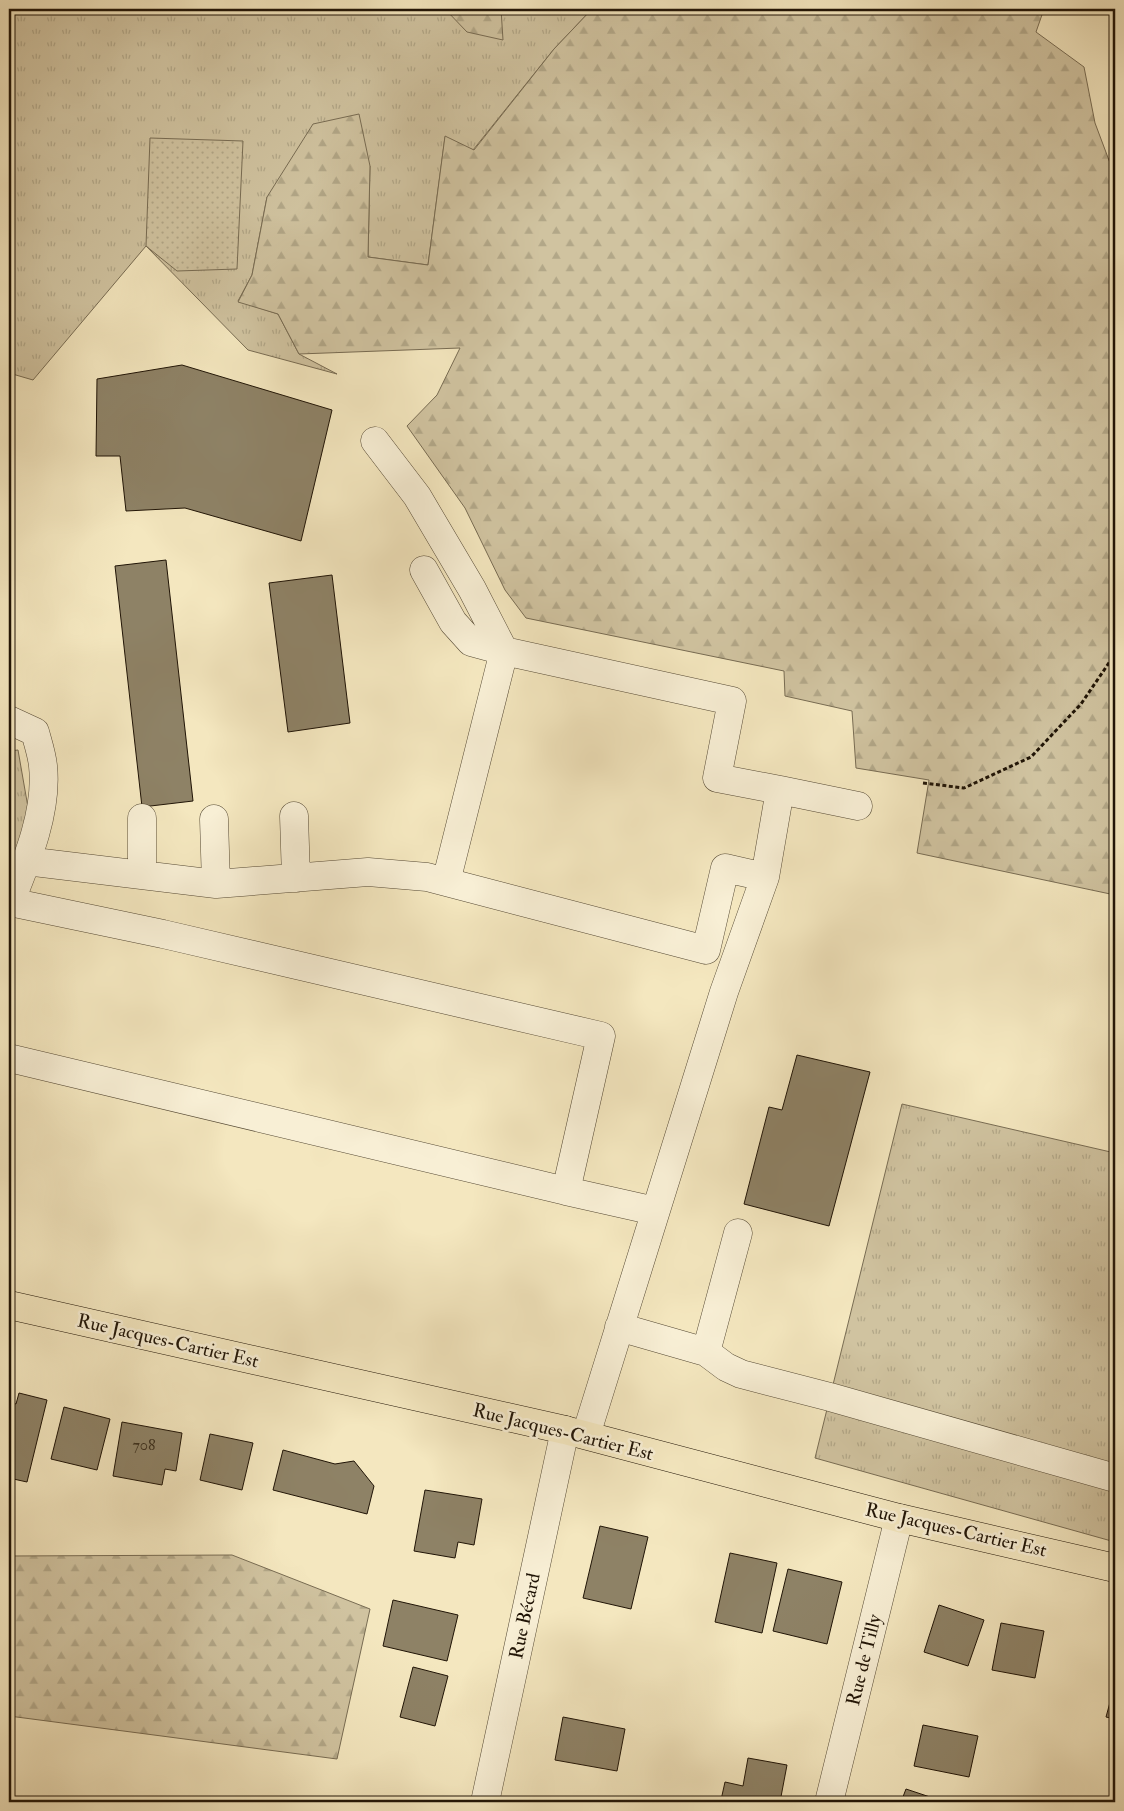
<svg xmlns="http://www.w3.org/2000/svg" width="1124" height="1811" viewBox="0 0 1124 1811" font-family="'IM FELL Double Pica',serif">
<defs>
<pattern id="grass-tufts" width="24" height="20" patternUnits="userSpaceOnUse" patternTransform="scale(1.25)"><rect width="24" height="20" fill="#d0c3a0"/><path d="M3 7l-1-3M5 7V3M7 7l1-3M15 17l-1-3M17 17v-4M19 17l1-3" fill="none" stroke="#b2a788"/></pattern>
<pattern id="forest-firs" width="22" height="20" patternUnits="userSpaceOnUse" patternTransform="scale(1.25)"><rect width="22" height="20" fill="#d0c3a0"/><path d="M5 1l3.5 6h-7zM16 11l3.5 6h-7z" fill="#b2a788"/></pattern>
<pattern id="garden-dots" width="8" height="8" patternUnits="userSpaceOnUse" patternTransform="scale(1.25)"><rect width="8" height="8" fill="#d0c3a0"/><path d="M2 2h.1M6 6h.1" fill="none" stroke="#b2a788" stroke-width="1.8" stroke-linecap="round"/></pattern>
</defs>
<rect width="100%" height="100%" fill="#f4e7bf"/>
<filter id="stains"><feTurbulence type="fractalNoise" baseFrequency=".004" numOctaves="4"/><feColorMatrix values="0 0 0 0 .2 0 0 0 0 .09 0 0 0 0 .02 0 0 0 .5 -.17"/></filter>
<radialGradient id="worn" r=".72"><stop offset=".6" stop-color="#630" stop-opacity="0"/><stop offset="1" stop-color="#630" stop-opacity=".3"/></radialGradient>
<path fill="url(#grass-tufts)" stroke="#786c53" d="M 9,9 L 592,9 L 554,49 L 473,150 L 445,137 L 428,265 L 368,257 L 370,166 L 267,197 L 252,275 L 238,301 L 278,314 L 299,354 L 337,374 L 248,350 L 146,246 L 33,380 L 9,373 Z
M 18,750 L 33,836 L 9,869 L 9,751 Z
M 902,1104 L 1115,1153 L 1115,1542 L 815,1458 Z"/>
<path fill="url(#forest-firs)" stroke="#786c53" d="M 445,9 L 501,9 L 503,40 L 467,32 Z
M 592,9 L 1044,9 L 1036,32 L 1084,67 L 1095,123 L 1113,171 L 1115,173 L 1115,895 L 917,853 L 929,780 L 856,768 L 852,711 L 785,696 L 784,671 L 526,618 L 505,590 L 465,508 L 407,426 L 437,395 L 460,348 L 299,354 L 278,314 L 238,302 L 252,275 L 267,197 L 313,124 L 359,114 L 370,166 L 368,257 L 428,265 L 445,136 L 474,150 L 554,49 Z
M 232,1555 L 370,1609 L 337,1759 L 9,1716 L 9,1556 Z"/>
<path fill="url(#garden-dots)" stroke="#786c53" d="M 150,138 L 243,141 L 237,269 L 177,271 L 146,246 Z"/>
<path fill="#8e8266" stroke="#201406" d="M 182,365 L 332,410 L 301,541 L 185,508 L 126,511 L 120,456 L 96,456 L 97,379 Z
M 166,560 L 193,801 L 142,807 L 115,566 Z
M 332,575 L 350,723 L 288,732 L 269,583 Z
M 797,1055 L 870,1072 L 829,1226 L 744,1204 L 769,1107 L 782,1110 Z
M 19,1393 L 47,1400 L 27,1482 L 9,1478 L 9,1402 L 16,1404 Z
M 64,1407 L 110,1419 L 97,1470 L 51,1459 Z
M 122,1422 L 182,1433 L 176,1471 L 165,1469 L 162,1485 L 113,1476 Z
M 210,1434 L 253,1443 L 242,1490 L 200,1480 Z
M 283,1450 L 335,1464 L 354,1461 L 374,1486 L 367,1514 L 273,1490 Z
M 425,1490 L 482,1499 L 474,1545 L 458,1542 L 455,1558 L 414,1551 Z
M 600,1526 L 648,1537 L 631,1609 L 583,1598 Z
M 730,1553 L 777,1563 L 762,1633 L 715,1622 Z
M 788,1569 L 842,1582 L 827,1644 L 773,1631 Z
M 393,1600 L 458,1615 L 447,1661 L 383,1646 Z
M 939,1605 L 984,1620 L 968,1666 L 924,1652 Z
M 1001,1623 L 1044,1631 L 1035,1678 L 992,1670 Z
M 413,1667 L 448,1676 L 435,1726 L 400,1717 Z
M 1115,1684 L 1115,1719 L 1106,1717 Z
M 563,1717 L 625,1729 L 617,1771 L 555,1760 Z
M 923,1725 L 978,1736 L 969,1777 L 914,1766 Z
M 748,1758 L 787,1765 L 780,1802 L 734,1802 L 721,1800 L 725,1782 L 743,1786 Z
M 906,1789 L 945,1802 L 901,1802 Z"/>
<g fill="none" stroke-linecap="round" stroke-linejoin="round">
<defs>
<path id="minor" d="M 375,441 L 417,496 L 472,589 L 504,651 L 446,882
M 9,720 L 35,732 C 38,743 42,755 43,766 C 48,812 26,863 9,905
M 780,790 L 858,806
M 294,816 L 296,878
M 142,818 L 142,875
M 214,819 L 216,884
M 26,861 L 216,884 L 368,872 L 427,877 L 706,950 L 725,868 L 765,877 L 780,790 L 717,778 L 732,701 L 504,651 L 471,642 L 453,622 L 424,570
M 9,1058 L 566,1191 L 601,1036 L 163,934 L 10,902
M 566,1191 L 655,1211
M 619,1327 L 706,1352 L 738,1233
M 706,1352 L 726,1367 L 741,1374 L 830,1397 L 1115,1478
M 586,1435 L 724,992 L 765,877
M 485,1802 L 565,1430
M 829,1802 L 899,1518"/>
<path id="major" d="M 9,1305 L 565,1430 L 899,1518 L 1115,1568"/>
</defs>
<use href="#minor" stroke="#554934" stroke-width="29"/>
<use href="#major" stroke="#201406" stroke-width="29"/>
<path stroke="#201406" stroke-width="3" stroke-dasharray="4 2.5" stroke-linecap="butt" d="M 923,783 L 964,788 L 1031,757 L 1081,704 L 1115,654"/>
<use href="#minor" stroke="#f8efd5" stroke-width="28"/>
<use href="#major" stroke="#f4e7bf" stroke-width="28"/>
</g>
<g text-anchor="middle" dominant-baseline="central" stroke-width="5" stroke-linejoin="round" paint-order="stroke">
<g font-size="16" fill="#3c301e">
<text x="144" y="1445">708</text>
</g>
<g font-size="19" fill="#201406" stroke="#f8efd5">
<text transform="translate(168 1341) rotate(13)">Rue Jacques-Cartier Est</text>
<text transform="translate(563 1432) rotate(14)">Rue Jacques-Cartier Est</text>
<text transform="translate(956 1530) rotate(13)">Rue Jacques-Cartier Est</text>
<text transform="translate(525 1616) rotate(-78)">Rue Bécard</text>
<text transform="translate(864 1660) rotate(-76)">Rue de Tilly</text>
</g>
</g>
<rect width="1124" height="1811" fill="none" stroke="#f4e7bf" stroke-width="30"/>
<rect x="10" y="10" width="1104" height="1791" fill="none" stroke="#201406" stroke-width="2.5"/>
<rect x="15" y="15" width="1094" height="1781" fill="none" stroke="#201406"/>
<rect width="100%" height="100%" filter="url(#stains)"/>
<rect width="100%" height="100%" fill="url(#worn)"/>
</svg>
